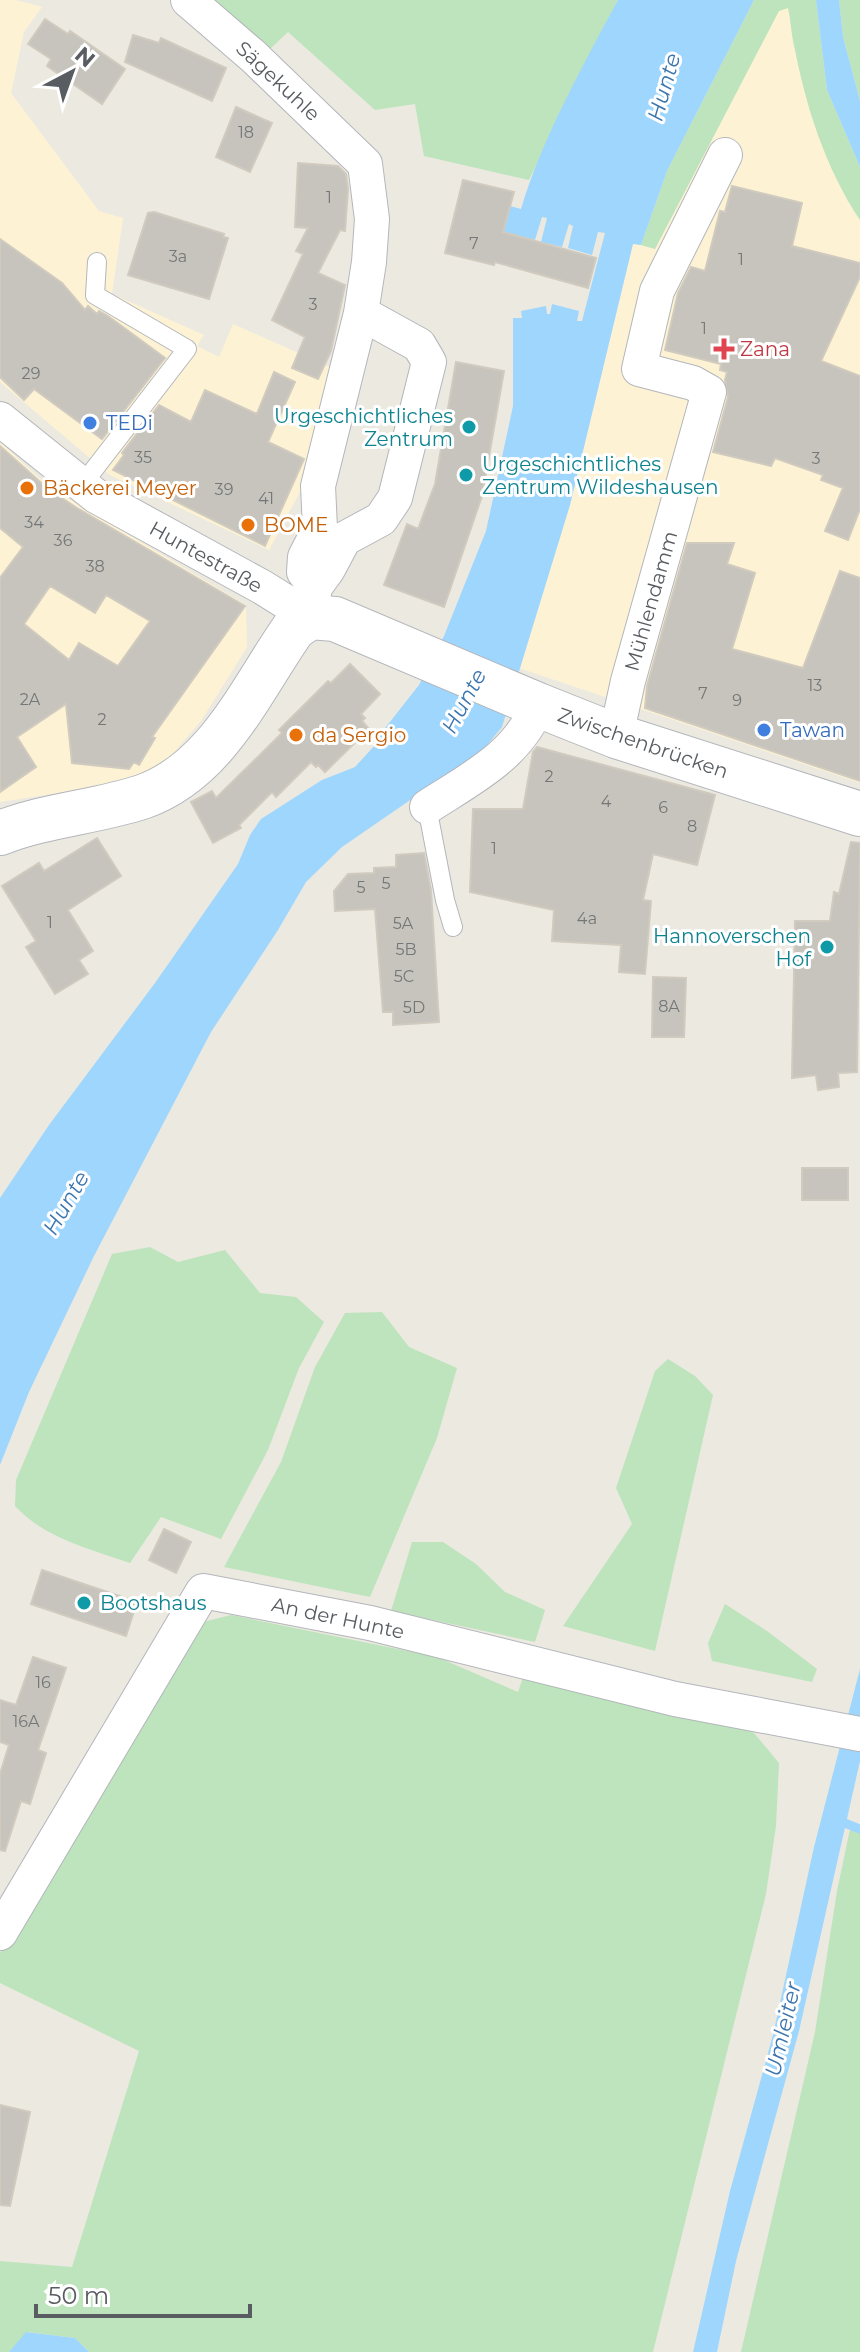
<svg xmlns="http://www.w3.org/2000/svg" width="860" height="2352" viewBox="0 0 860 2352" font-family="Montserrat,sans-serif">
<rect width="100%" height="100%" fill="#ece9e0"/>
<path fill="#fdf3d4" d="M 0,0 L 16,0 L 42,7 L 24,32 L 11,93 L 99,211 L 123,218 L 112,294 L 204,335 L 197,346 L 219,357 L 233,324 L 332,368 L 303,486 L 269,550 L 110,475 L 0,382 Z
M 789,8 L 793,44 L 847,200 L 860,220 L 860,783 L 519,668 L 570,505 L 633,243 L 655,249 L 779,10 Z
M 0,442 L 49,487 L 246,605 L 247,647 L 201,721 L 163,765 L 109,785 L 0,802 Z"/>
<path fill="#bde4bc" d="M 213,0 L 618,0 L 529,180 L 424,156 L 415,104 L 375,110 L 288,32 L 269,50 Z
M 754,0 L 816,0 L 827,90 L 860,167 L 860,220 C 825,167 806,107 794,45 C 791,33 791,20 788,8 L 779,11 L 655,249 L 641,245 L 667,171 Z
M 839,0 L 860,0 L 860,101 L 843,37 Z
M 150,1247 L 178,1262 L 225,1250 L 260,1293 L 296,1297 L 324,1322 L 299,1368 L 268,1450 L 221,1539 L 161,1517 L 130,1563 C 90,1549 44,1538 15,1506 L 16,1480 L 112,1254 Z
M 382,1312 L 409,1347 L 457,1368 L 437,1438 L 370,1597 L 224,1567 L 281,1462 L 315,1367 L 345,1313 Z
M 668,1359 L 695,1376 L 713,1395 L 655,1651 L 563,1626 L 632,1524 L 616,1488 L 655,1371 Z
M 412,1542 L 443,1542 L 476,1564 L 505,1592 L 545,1610 L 535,1642 L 391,1611 Z
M 725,1604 L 767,1631 L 817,1669 L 812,1682 L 712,1661 L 708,1643 Z
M 231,1615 L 437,1657 L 518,1692 L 526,1669 L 717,1717 L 754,1733 L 779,1763 L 776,1826 L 766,1894 L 653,2352 L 89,2352 L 75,2338 L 27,2332 L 9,2352 L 0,2352 L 0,2261 L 72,2267 L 139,2051 L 0,1983 L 0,1953 L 195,1624 Z
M 850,1829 L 860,1833 L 860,2352 L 741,2352 L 815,2032 L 837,1891 Z"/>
<path fill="#9ed6fe" d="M 618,0 L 754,0 L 667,171 L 641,245 L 633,244 L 570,505 L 502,727 L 483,750 L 342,847 L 306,882 L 278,930 L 211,1032 L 94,1256 L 29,1392 L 0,1465 L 0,1198 L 49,1125 L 155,983 L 238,864 L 250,835 L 261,819 L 322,780 L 355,767 L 376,744 L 382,732 L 419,685 L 444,636 L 486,531 L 513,406 L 513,318 L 522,318 L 521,311 L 546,306 L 547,314 L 550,314 L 552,304 L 579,311 L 577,321 L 582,321 L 605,233 L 598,232 L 592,255 L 568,248 L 573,226 L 569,224 L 562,247 L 541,242 L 547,218 L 542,217 L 535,240 L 503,232 L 510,206 L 521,209 C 541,141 584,63 618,0 Z
M 816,0 L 839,0 L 843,37 L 860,101 L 860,167 L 827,90 Z
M 860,1669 L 860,1761 L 799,2031 L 736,2261 L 717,2352 L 693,2352 L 730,2191 L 773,2035 L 814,1847 Z
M 26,2332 L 75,2338 L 89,2352 L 9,2352 Z"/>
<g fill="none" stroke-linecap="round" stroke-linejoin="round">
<path stroke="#9ed6fe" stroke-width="9" d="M 837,1820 L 860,1829"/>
</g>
<path fill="#c7c4bd" stroke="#d0cabf" stroke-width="2" fill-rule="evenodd" d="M 45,19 L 68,34 L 70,31 L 125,69 L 102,104 L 47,66 L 51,59 L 28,44 Z
M 133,35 L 159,43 L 161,38 L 226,68 L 212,101 L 125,62 Z
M 236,107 L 272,123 L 250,172 L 216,157 Z
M 298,163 L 338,166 L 346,174 L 348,189 L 345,231 L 340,230 L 318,273 L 345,285 L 331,351 L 318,379 L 292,368 L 305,337 L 272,320 L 303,254 L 296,251 L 308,228 L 295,227 Z
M 463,180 L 514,192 L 503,232 L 596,258 L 588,288 L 495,262 L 494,265 L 445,253 Z
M 732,186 L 802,203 L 792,246 L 860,263 L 860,277 L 821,361 L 860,376 L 860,509 L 848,540 L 825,531 L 843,488 L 821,480 L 823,475 L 775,458 L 771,466 L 713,452 L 728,397 L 725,380 L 727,372 L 720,370 L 721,364 L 665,350 L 678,293 L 691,267 L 705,271 L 720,211 L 725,212 Z
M 154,212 L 224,234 L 223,237 L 228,238 L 209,299 L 128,275 L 148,213 Z
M 0,239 L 62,283 L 85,310 L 88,306 L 97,314 L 99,311 L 108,316 L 165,358 L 102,439 L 34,389 L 24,400 L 0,377 Z
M 456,362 L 504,371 L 482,496 L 444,607 L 384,585 L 407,524 L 418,529 L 435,484 Z
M 274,372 L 295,382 L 268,442 L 304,459 L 265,546 L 113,470 L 124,455 L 122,453 L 159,405 L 191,422 L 205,390 L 257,414 Z
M 0,446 L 47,488 L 77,508 L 245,606 L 152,737 L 155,738 L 139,765 L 134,762 L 129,769 L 72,763 L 66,704 L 17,737 L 36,767 L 0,792 L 0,578 L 23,547 L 0,528 ZM 50,586 L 95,613 L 106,595 L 150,621 L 118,666 L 79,643 L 69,660 L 24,624 Z
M 687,543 L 734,543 L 727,564 L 755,573 L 732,649 L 803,668 L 840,571 L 860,578 L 860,781 L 645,708 L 647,686 Z
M 350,664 L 380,694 L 361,714 L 365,718 L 362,721 L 369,729 L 325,772 L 318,765 L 316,767 L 311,762 L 276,797 L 272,792 L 239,825 L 241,828 L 213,843 L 191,802 L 212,791 L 216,798 L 282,733 L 279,730 L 328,681 L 331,683 Z
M 537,747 L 715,795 L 697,865 L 653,854 L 643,900 L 651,901 L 645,974 L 619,972 L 621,945 L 552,941 L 554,910 L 470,892 L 473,809 L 523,809 L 533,752 Z
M 97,838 L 121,876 L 68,910 L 93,951 L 79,960 L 88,974 L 55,994 L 26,947 L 36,941 L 2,886 L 39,863 L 44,871 Z
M 851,842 L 860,843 L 857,1072 L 838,1073 L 839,1087 L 818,1090 L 816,1075 L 792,1078 L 795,921 L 830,921 L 834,892 L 839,894 Z
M 424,853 L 431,890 L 439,1022 L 393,1025 L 393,1012 L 383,1012 L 375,909 L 335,911 L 334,891 L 348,874 L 374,873 L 374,868 L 396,867 L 396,855 Z
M 653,977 L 686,978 L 684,1037 L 652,1037 Z
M 802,1168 L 848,1168 L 848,1200 L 802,1200 Z
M 164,1529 L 191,1542 L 176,1573 L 149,1560 Z
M 42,1570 L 137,1602 L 126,1636 L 31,1604 Z
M 33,1657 L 66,1668 L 38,1750 L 46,1753 L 30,1804 L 21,1801 L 5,1851 L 0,1850 L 0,1774 L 9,1745 L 0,1742 L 0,1700 L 16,1705 Z
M 0,2105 L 30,2112 L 10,2206 L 0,2205 Z"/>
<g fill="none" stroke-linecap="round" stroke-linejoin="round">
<defs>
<path id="service" d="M 82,485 L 187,349 L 95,295 L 97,262
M 427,807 L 445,900 L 453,927"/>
<path id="minor" d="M 188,0 L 253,56 L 365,164 L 372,219 L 369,262 L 361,313 L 318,486 L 320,528 L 305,557 L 304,572 L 315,587
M 0,419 L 96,496 L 262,587 L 310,617 L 315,587 L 328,569 L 344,539 L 381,519 L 395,498 L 429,362 L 419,345 L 361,313
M 616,736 L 628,681 L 709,392 L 693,383 L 639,369 L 657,291 L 725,155
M 427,807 C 470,779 518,756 538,705
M 0,1933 L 203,1591 L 370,1623 L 675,1699 L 860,1734"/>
<path id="tertiary" d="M 0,833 C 46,815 96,812 142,797 C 217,771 251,689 294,628 L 310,617 L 335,619 L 538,705 L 616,736 L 860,814"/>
</defs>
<use href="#service" stroke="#b3b6bb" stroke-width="20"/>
<use href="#minor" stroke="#b3b6bb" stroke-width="36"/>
<use href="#tertiary" stroke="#b3b6bb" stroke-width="46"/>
<use href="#service" stroke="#fff" stroke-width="18"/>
<use href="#minor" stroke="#fff" stroke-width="34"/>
<use href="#tertiary" stroke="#fff" stroke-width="44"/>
</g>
<path fill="#e0444e" stroke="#fff" stroke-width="3" d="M720 337h8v8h8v8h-8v8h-8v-8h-8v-8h8z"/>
<g fill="#3f7fe0" stroke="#fff" stroke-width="3">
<circle cx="90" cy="423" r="8"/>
<circle cx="764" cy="730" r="8"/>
</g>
<g fill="#0f9aa8" stroke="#fff" stroke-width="3">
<circle cx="469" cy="427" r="8"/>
<circle cx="466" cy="475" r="8"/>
<circle cx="827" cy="947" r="8"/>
<circle cx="84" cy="1603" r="8"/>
</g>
<g fill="#e8710a" stroke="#fff" stroke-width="3">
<circle cx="27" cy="488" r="8"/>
<circle cx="248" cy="525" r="8"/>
<circle cx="296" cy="735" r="8"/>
</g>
<g text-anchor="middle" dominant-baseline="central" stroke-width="6" stroke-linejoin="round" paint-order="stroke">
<g font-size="16" fill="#747778">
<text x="246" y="132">18</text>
<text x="329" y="197">1</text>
<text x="474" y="243">7</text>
<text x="178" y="256">3a</text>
<text x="741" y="259">1</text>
<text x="313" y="304">3</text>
<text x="704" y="328">1</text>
<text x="31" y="373">29</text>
<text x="143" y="457">35</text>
<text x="816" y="458">3</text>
<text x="224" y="489">39</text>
<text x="266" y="498">41</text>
<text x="34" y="522">34</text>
<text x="63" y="540">36</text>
<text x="95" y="566">38</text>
<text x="815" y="685">13</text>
<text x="703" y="693">7</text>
<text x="30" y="699">2A</text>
<text x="737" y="700">9</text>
<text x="102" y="719">2</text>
<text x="549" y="776">2</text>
<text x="606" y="801">4</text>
<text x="663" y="807">6</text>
<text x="692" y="826">8</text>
<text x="494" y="848">1</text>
<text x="386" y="883">5</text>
<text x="361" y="887">5</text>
<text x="587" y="918">4a</text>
<text x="50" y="922">1</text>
<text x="403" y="923">5A</text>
<text x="406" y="949">5B</text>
<text x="404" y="976">5C</text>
<text x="669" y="1006">8A</text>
<text x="414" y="1007">5D</text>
<text x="43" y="1682">16</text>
<text x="26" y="1721">16A</text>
</g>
<g font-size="20" fill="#595d61" stroke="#fff">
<text transform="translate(278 81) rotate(43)">Sägekuhle</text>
<text transform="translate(206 557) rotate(29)">Huntestraße</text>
<text transform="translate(651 601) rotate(-74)">Mühlendamm</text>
<text transform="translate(643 743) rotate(19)">Zwischenbrücken</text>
<text transform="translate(338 1618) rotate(12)">An der Hunte</text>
</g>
<g font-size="20" fill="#be3a42" stroke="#fff" text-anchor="start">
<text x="740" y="349">Zana</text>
</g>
<g font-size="20" fill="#0d838f" stroke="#fff" text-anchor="end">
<text x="453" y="416">Urgeschichtliches<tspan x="453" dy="23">Zentrum</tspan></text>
<text x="482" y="464" text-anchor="start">Urgeschichtliches<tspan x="482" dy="23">Zentrum Wildeshausen</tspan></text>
<text x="811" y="936">Hannoverschen<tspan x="811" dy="23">Hof</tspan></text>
<text x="100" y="1603" text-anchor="start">Bootshaus</text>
</g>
<g font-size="20" fill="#366cbe" stroke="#fff" text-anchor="start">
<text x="106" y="423">TEDi</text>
<text x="780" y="730">Tawan</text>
</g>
<g font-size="20" fill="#c56008" stroke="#fff" text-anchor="start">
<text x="43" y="488">Bäckerei Meyer</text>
<text x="264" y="525">BOME</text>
<text x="312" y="735">da Sergio</text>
</g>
<g font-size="22" font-style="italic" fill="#3d76ae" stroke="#fff">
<text transform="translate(664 87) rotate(-74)">Hunte</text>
<text transform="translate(464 701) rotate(-62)">Hunte</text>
<text transform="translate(66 1203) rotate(-60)">Hunte</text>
<text transform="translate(783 2029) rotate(-77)">Umleiter</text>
</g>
</g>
<g transform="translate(72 72) rotate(41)" stroke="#ffffff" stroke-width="6" paint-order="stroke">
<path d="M0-6L14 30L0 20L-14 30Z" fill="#595d61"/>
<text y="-12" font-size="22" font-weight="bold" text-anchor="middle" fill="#595d61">N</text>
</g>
<path d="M36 2304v12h214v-12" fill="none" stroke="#595d61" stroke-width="4"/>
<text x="48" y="2304" font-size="24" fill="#595d61" stroke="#ffffff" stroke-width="6" paint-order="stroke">50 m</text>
</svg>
